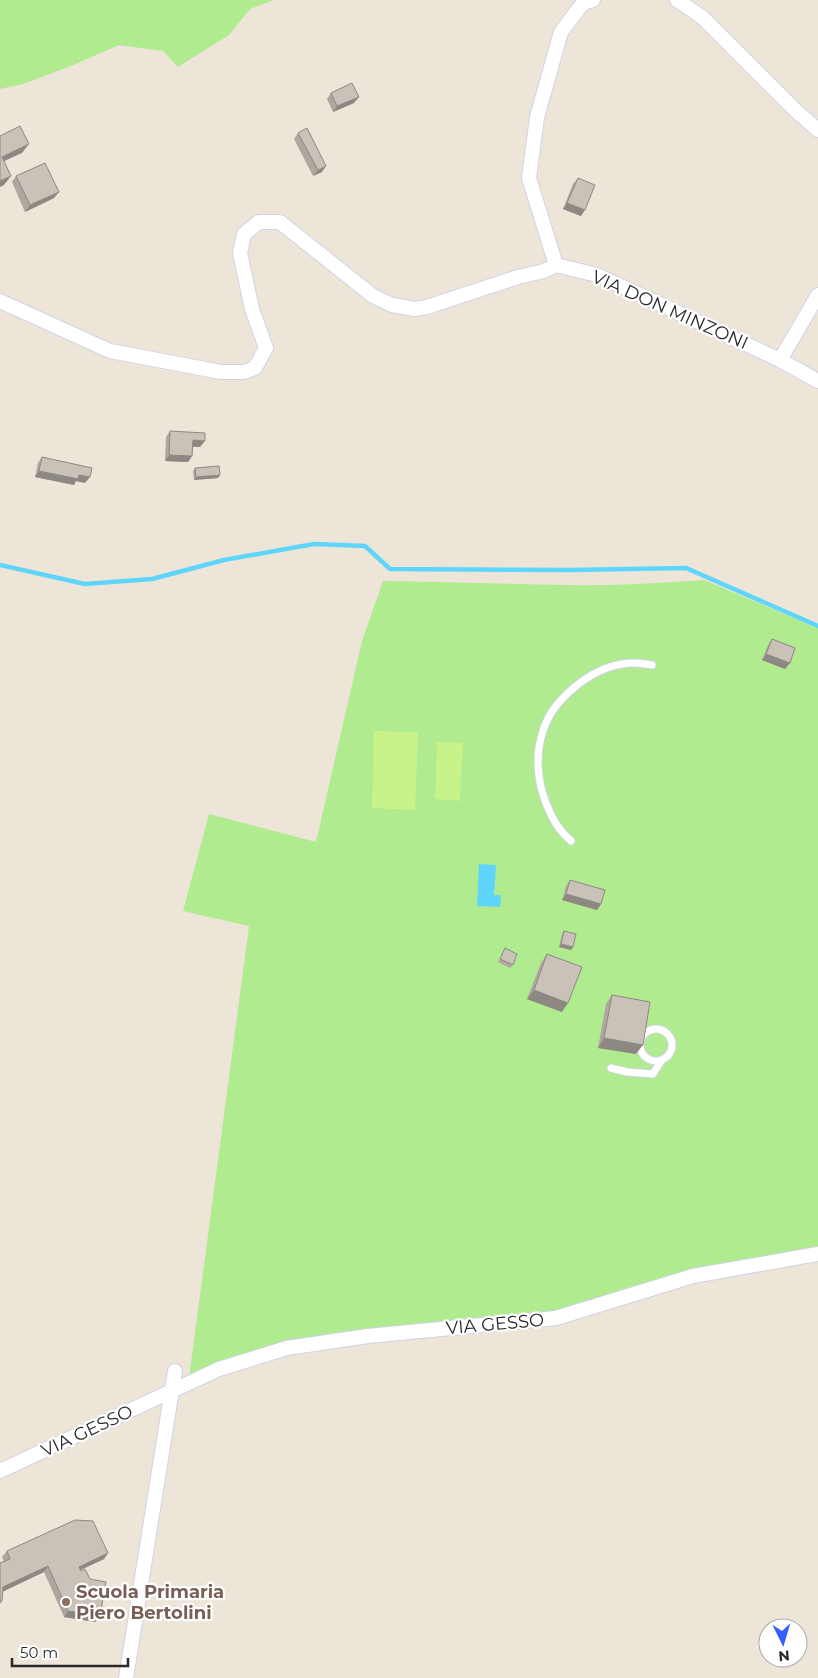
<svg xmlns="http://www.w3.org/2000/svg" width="818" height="1678" viewBox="0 0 818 1678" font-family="Montserrat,sans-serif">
<rect width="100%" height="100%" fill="#eee5d9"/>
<path fill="#b0eb8f" d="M 0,0 L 274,0 L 250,9 L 229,35 L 178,67 L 163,51 L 119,45 L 71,66 L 23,84 L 0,89 Z
M 704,580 L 818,628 L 818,1255 L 727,1271 L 526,1326 L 333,1340 L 238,1355 L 189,1378 L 249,926 L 183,911 L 209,814 L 316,842 L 362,641 L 383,581 C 445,582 508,584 570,585 C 615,586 660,583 704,580 Z"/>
<path fill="#c8f38a" d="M 374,731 L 418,732 L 415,810 L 372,808 Z
M 437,742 L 463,743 L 460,801 L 435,799 Z"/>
<path fill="#60d5fc" d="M 479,864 L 496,865 L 494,895 L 501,895 L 500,907 L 477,906 Z"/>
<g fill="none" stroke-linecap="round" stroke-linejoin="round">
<path stroke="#60d5fc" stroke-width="4.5" d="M 0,565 L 85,584 L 152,579 L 224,560 L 314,544 L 365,546 L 390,569 L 571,570 L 686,568 L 818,626"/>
<defs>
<path id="lane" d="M 571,841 C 558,830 551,817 546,803 C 537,780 535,754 543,731 C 552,700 590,669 622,664 C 632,662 642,663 652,665
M640 1045a16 16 0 1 1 32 0a16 16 0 1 1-32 0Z
M 611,1068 L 627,1072 L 653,1074 L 661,1061"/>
<path id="street" d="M 677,0 L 702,17 L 795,110 L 818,130
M 556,265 L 529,178 L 537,117 L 561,32 L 583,3 L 593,0
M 0,301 L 110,351 L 221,372 L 244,372 L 255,368 L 266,348 L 252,309 L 240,253 L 244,234 L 259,222 L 280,222 L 373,296 L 392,305 L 415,309 L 427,307 L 518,277 L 544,271 L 556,265 L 597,275 L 780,360 L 818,381
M 780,360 L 818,295
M 0,1471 L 219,1369 L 287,1348 L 368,1336 L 556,1318 L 693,1276 L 818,1254
M 126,1678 L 175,1371"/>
</defs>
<use href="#lane" stroke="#cfd3e4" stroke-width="9"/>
<use href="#street" stroke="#cfd3e4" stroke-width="16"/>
<use href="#lane" stroke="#fff" stroke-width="7"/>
<use href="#street" stroke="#fff" stroke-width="14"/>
</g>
<path fill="#ada79f" d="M 331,93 L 354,103 L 333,112 L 327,99 Z
M 298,133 L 322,172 L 313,176 L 294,139 Z
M 16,176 L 54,198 L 25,212 L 12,182 Z
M 578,178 L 581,216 L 563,209 L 573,184 Z
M 170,431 L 200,447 L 193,447 L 192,456 L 188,462 L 165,461 L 166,437 Z
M 42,457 L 85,483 L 76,481 L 74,485 L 35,477 L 38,463 Z
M 195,468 L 218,478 L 194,480 L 193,471 Z
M 772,639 L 790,663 L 785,669 L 762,660 L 768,645 Z
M 570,880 L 601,904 L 597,910 L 562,900 L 566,886 Z
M 564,931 L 571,950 L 559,947 L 562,934 Z
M 505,948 L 513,965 L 510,968 L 498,962 Z
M 547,954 L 562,1012 L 527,999 L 541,963 Z
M 612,995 L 636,1054 L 598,1048 L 606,1004 Z
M 7,1551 L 108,1553 L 104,1559 L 80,1570 L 100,1616 L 95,1622 L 64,1617 L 44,1572 L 3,1591 L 2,1601 L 0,1604 L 0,1563 L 4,1561 L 2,1557 Z"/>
<path fill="#8d8882" d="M 359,97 L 354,103 L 333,112 L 337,106 Z
M 29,144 L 22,153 L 0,163 L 2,157 Z
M 326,166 L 322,172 L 313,176 L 318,170 Z
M 11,176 L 4,185 L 0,187 L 0,181 Z
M 59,192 L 54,198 L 25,212 L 30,205 Z
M 567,203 L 585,210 L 581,216 L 563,209 Z
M 193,440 L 205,441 L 200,447 L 189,446 Z
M 169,455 L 192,456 L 188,462 L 165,461 Z
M 39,471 L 79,475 L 90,477 L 85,483 L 76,481 L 74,485 L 35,477 Z
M 220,475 L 218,478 L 194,480 L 196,477 Z
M 766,654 L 790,663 L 785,669 L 762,660 Z
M 566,894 L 601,904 L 597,910 L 562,900 Z
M 561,944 L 573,947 L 571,950 L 559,947 Z
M 534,990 L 568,1003 L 562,1012 L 527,999 Z
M 604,1038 L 643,1045 L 636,1054 L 598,1048 Z
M 108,1553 L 104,1559 L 74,1573 L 79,1567 Z
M 48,1566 L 44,1572 L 0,1593 L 3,1587 Z
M 68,1611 L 100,1616 L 95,1622 L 64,1617 Z"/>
<path fill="#c9c2b9" stroke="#8d8882" d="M 352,83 L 359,97 L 337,106 L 331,93 Z
M 20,126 L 29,144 L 2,157 L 11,176 L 0,181 L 0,136 Z
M 307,128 L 326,166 L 318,170 L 298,133 Z
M 45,163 L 59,192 L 30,205 L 16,176 Z
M 578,178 L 595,185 L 585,210 L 567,203 Z
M 170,431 L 205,433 L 205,441 L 193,440 L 192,456 L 169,455 Z
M 42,457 L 92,468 L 90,477 L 79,475 L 78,479 L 39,471 Z
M 219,466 L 220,475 L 196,477 L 195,468 Z
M 772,639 L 795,648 L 790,663 L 766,654 Z
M 570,880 L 605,890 L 601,904 L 566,894 Z
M 564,931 L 576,934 L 573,947 L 561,944 Z
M 505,948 L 517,954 L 513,965 L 500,959 Z
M 547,954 L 582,967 L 568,1003 L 534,990 Z
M 612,995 L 650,1002 L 643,1045 L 604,1038 Z
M 75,1520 L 93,1521 L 108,1553 L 79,1567 L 81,1571 L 85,1569 L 90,1579 L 106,1582 L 100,1616 L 68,1611 L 48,1566 L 3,1587 L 2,1601 L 0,1602 L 0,1563 L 10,1559 L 7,1551 Z"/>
<circle fill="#8d6e63" stroke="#fff" stroke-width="2" cx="66" cy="1602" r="5"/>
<g text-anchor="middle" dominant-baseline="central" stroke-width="4.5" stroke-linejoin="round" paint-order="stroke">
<g font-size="18" fill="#2a2a2a" stroke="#fff">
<text transform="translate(670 310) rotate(24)">VIA DON MINZONI</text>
<text transform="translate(495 1324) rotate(-5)">VIA GESSO</text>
<text transform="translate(87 1431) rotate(-25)">VIA GESSO</text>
</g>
<g font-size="18" font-weight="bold" fill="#785e54" stroke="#fff" text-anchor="start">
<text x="76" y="1592">Scuola Primaria<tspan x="76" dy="21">Piero Bertolini</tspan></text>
</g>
</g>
<g transform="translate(783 1643) rotate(175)"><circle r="24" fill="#ffffff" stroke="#aaaaaa"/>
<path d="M0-4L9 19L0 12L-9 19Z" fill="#355eff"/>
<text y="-8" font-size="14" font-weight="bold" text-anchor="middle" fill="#2a2a2a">N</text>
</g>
<path d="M12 1658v8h116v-8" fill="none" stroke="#2a2a2a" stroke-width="2.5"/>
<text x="20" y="1658" font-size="15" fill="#2a2a2a" stroke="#ffffff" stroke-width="4" paint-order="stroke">50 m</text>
</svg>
